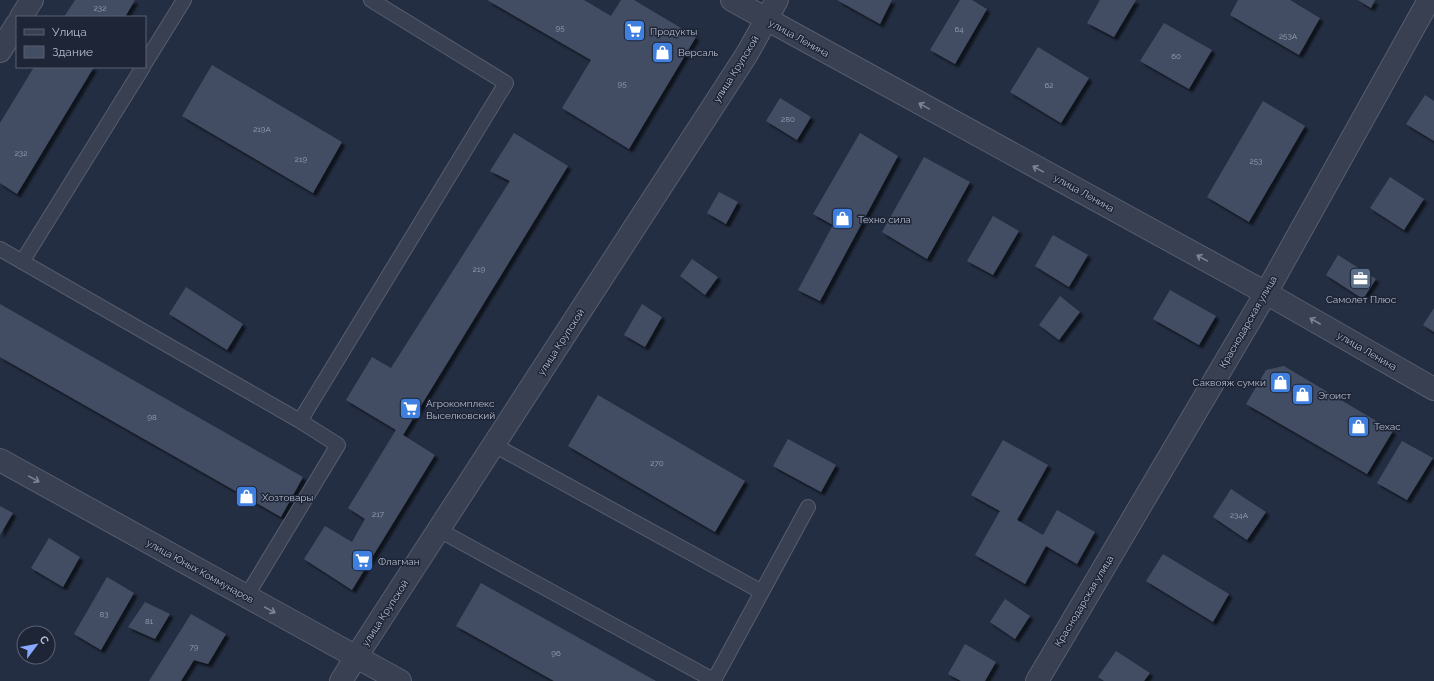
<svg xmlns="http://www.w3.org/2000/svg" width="1434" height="681" viewBox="0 0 1434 681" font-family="Raleway,sans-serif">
<defs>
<filter id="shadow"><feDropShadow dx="3.5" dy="3.5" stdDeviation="1" flood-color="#0009"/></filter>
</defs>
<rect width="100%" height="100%" fill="#242e42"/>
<path fill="#434d64" filter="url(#shadow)" d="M 75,0 L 135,0 L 125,17 L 64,17 Z
M 487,0 L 584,0 L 611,16 L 621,0 L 634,0 L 696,37 L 629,149 L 562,108 L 591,60 Z
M 837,0 L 892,0 L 880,24 Z
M 960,0 L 972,0 L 987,9 L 955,64 L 930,50 Z
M 1100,0 L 1136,0 L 1114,37 L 1087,23 Z
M 1238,0 L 1290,0 L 1320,18 L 1299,55 L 1230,15 Z
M 1358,0 L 1375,0 L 1371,8 Z
M 1164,23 L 1212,50 L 1189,89 L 1140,61 Z
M 1038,47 L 1089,78 L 1061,123 L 1010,92 Z
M 212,65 L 342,142 L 313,193 L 182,116 Z
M 34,67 L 94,67 L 17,194 L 0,183 L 0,123 Z
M 1425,95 L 1434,101 L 1434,141 L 1406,124 Z
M 780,98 L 811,117 L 797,140 L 766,121 Z
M 1263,101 L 1305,126 L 1249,222 L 1207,197 Z
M 514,133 L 568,166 L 403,435 L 435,455 L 352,590 L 304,559 L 325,526 L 352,542 L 365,519 L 348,508 L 396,430 L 346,400 L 372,357 L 391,368 L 510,181 L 490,171 Z
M 860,133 L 898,156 L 820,301 L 798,290 L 833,225 L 813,214 Z
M 924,157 L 970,182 L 927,259 L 882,232 Z
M 1390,177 L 1424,199 L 1404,230 L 1370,208 Z
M 719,192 L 738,202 L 726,224 L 707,213 Z
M 993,216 L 1019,231 L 993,275 L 967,261 Z
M 1053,235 L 1088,255 L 1069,287 L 1035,266 Z
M 1338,255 L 1376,279 L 1363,299 L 1326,275 Z
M 692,259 L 718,277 L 705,295 L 680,276 Z
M 186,287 L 243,324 L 227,350 L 169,314 Z
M 1170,290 L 1216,316 L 1199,345 L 1153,319 Z
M 1060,296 L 1080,312 L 1059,340 L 1039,325 Z
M 0,304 L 303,477 L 281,517 L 0,357 Z
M 642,304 L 662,317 L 645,347 L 624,335 Z
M 1434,308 L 1434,332 L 1423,325 Z
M 1284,366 L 1393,431 L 1367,474 L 1246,404 L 1266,370 Z
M 598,395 L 745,481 L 715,532 L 568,446 Z
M 788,439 L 836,465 L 821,492 L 773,466 Z
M 1003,440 L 1048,465 L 1017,520 L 1043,535 L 1057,510 L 1095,532 L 1077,564 L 1046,546 L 1025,584 L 975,555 L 1000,511 L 971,495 Z
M 1402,441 L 1433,458 L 1407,500 L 1377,483 Z
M 1231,489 L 1266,512 L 1247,540 L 1213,517 Z
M 0,506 L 13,513 L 0,535 Z
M 49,538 L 80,557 L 63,587 L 31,568 Z
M 1163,554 L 1229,594 L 1213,622 L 1146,581 Z
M 107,577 L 134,593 L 101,650 L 74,634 Z
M 481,583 L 656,681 L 554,681 L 456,626 Z
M 1005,599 L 1030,616 L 1015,639 L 990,622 Z
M 145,602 L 170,614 L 155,639 L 128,627 Z
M 191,614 L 226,634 L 208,664 L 194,660 L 181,681 L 149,681 Z
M 965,644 L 996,662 L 985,681 L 961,681 L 948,674 Z
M 1116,651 L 1150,673 L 1144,681 L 1104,681 L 1098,677 Z"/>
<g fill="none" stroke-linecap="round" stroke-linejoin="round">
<defs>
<path id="service" d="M 145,63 L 184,0
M 0,249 L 300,421
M 22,262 L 143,67
M 494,445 L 762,592
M 439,530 L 715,681
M 246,597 L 338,445 L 300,421 L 506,83 L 371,0
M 714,680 L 808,507"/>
<path id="minor" d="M 732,0 L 1266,293 L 1434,389
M 341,681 L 356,657"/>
<path id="tertiary" d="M 21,17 L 32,0
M 0,51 L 17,24
M 0,460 L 400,681
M 356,657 L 747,54 L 777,0
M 1037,681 L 1266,293 L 1429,0"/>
</defs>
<use href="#service" stroke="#565e6f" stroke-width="16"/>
<use href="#minor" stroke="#565e6f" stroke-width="24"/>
<use href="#tertiary" stroke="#565e6f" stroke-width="24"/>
<use href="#service" stroke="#394052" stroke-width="14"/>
<use href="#minor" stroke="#394052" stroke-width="22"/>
<use href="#tertiary" stroke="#394052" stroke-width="22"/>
</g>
<defs><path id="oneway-shaft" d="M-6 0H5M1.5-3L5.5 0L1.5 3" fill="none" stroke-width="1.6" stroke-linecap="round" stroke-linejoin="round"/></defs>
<g stroke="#7d8495">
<use href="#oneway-shaft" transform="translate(924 106) rotate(-151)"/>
<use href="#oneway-shaft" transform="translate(1038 169) rotate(-151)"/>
<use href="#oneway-shaft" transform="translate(1202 258) rotate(-151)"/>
<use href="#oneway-shaft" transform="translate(1315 321) rotate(-150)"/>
<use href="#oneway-shaft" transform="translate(34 479) rotate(29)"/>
<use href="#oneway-shaft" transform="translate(270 610) rotate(29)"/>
</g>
<defs>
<symbol id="supermarket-square" viewBox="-11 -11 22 22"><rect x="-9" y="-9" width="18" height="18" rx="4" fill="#3f7fe0" stroke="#1d2537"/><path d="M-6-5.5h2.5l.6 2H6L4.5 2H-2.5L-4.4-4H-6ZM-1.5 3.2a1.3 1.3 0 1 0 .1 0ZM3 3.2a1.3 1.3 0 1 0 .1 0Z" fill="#fff"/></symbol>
<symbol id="shop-square" viewBox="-11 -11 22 22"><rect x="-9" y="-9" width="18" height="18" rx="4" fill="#3f7fe0" stroke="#1d2537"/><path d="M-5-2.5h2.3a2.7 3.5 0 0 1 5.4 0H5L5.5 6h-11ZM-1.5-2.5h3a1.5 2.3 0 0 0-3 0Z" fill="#fff"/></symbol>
<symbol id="office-square" viewBox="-11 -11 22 22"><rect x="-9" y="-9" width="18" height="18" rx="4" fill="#5c6f8a" stroke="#1d2537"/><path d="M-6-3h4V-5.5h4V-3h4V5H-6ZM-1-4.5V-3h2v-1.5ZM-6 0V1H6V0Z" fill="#fff"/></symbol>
</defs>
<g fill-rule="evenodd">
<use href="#supermarket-square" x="622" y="18" width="25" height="25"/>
<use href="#shop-square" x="650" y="40" width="25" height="25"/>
<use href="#shop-square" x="830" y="206" width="25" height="25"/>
<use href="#office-square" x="1348" y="266" width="25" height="25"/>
<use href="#shop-square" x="1268" y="370" width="25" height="25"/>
<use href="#shop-square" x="1290" y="382" width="25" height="25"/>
<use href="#supermarket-square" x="398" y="396" width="25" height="25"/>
<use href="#shop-square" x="1346" y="414" width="25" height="25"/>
<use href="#shop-square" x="234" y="484" width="25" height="25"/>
<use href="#supermarket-square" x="350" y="548" width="25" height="25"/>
</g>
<g text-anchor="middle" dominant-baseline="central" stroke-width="3" stroke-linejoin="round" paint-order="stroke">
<g font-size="8" fill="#98a0b2">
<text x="100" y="8">232</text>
<text x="560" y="28">95</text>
<text x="959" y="29">64</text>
<text x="1288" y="36">253А</text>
<text x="1176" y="56">60</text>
<text x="622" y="84">95</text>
<text x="1049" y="85">62</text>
<text x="788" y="119">280</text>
<text x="262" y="129">219А</text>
<text x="21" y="153">232</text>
<text x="301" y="159">219</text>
<text x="1256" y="161">253</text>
<text x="479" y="269">219</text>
<text x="152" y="417">98</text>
<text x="657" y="463">270</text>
<text x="378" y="514">217</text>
<text x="1239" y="515">234А</text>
<text x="104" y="614">83</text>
<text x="149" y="621">81</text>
<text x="194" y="647">79</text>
<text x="556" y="653">96</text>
</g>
<g font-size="10" fill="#b5bccc" stroke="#1d2537" text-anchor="start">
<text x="650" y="31">Продукты</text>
<text x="678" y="52">Версаль</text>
<text x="858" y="219">Техно сила</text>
<text x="1361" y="299" text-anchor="middle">Самолет Плюс</text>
<text x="1266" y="382" text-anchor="end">Саквояж сумки</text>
<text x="1318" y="395">Эгоист</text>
<text x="426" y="403">Агрокомплекс<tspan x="426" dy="12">Выселковский</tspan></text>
<text x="1374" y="426">Техас</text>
<text x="262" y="497">Хозтовары</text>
<text x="378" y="561">Флагман</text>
</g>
<g font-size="10" fill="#b5bccc" stroke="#1d2537">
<text transform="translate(799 38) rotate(29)">улица Ленина</text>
<text transform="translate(736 69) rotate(-58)">улица Крупской</text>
<text transform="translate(1084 193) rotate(29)">улица Ленина</text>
<text transform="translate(1248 322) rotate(-60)">Краснодарская улица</text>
<text transform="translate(561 342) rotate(-57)">улица Крупской</text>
<text transform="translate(1367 351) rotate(30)">улица Ленина</text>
<text transform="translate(200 571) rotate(29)">улица Юных Коммунаров</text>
<text transform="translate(1084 601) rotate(-59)">Краснодарская улица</text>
<text transform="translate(385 613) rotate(-57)">улица Крупской</text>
</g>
</g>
<rect x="16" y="16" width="130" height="52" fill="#1d2537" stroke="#5a6173"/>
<rect x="24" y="29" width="20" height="6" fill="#394052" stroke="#5a6173"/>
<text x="52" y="36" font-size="12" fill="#b5bccc">Улица</text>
<rect x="24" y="46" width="20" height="12" fill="#434d64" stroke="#5a6173"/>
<text x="52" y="56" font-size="12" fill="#b5bccc">Здание</text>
<g transform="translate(36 645) rotate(58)"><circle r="19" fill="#1d2537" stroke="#5a6173"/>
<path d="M0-3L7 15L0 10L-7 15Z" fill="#88a9fe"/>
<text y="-6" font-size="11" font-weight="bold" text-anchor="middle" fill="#b5bccc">С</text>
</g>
</svg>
